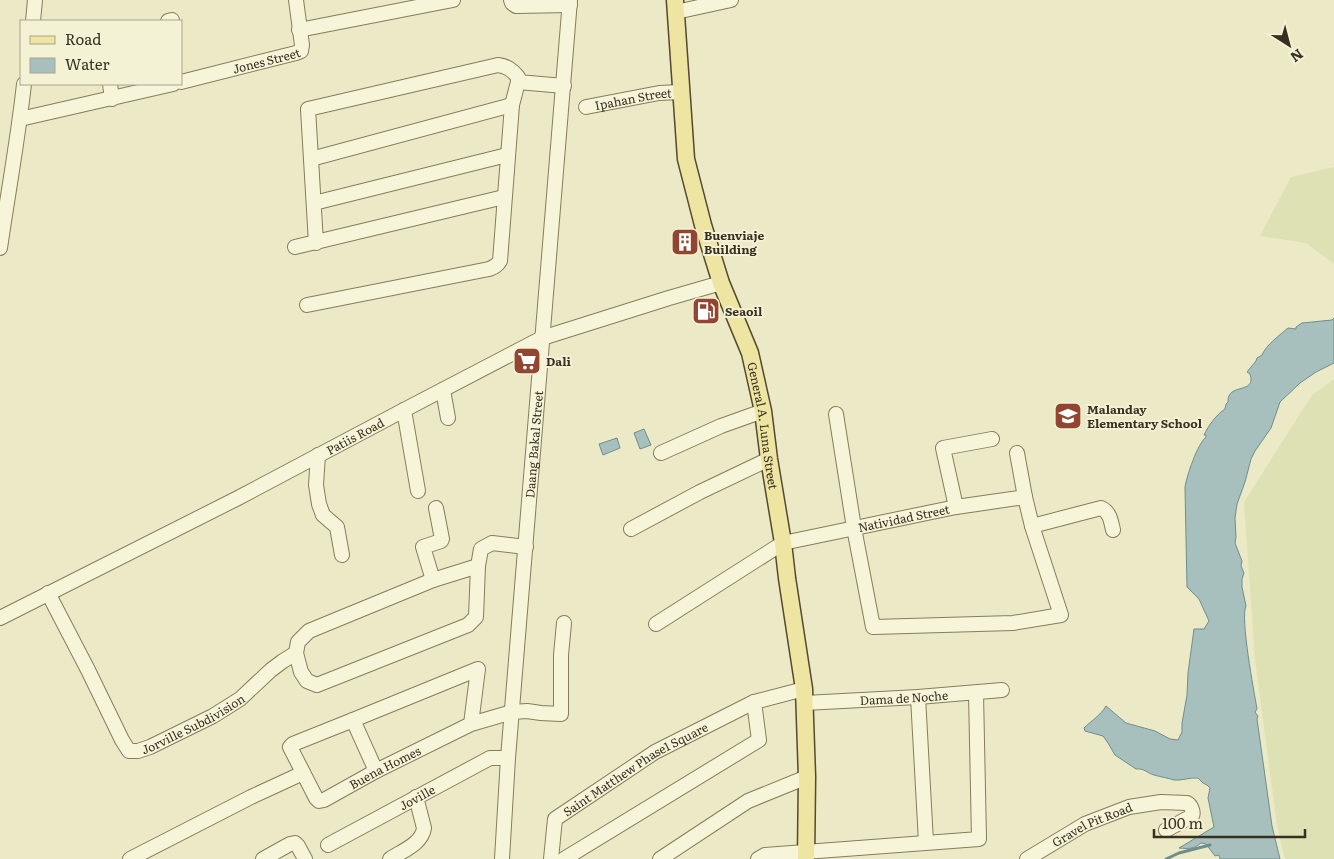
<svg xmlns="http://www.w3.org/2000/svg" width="1334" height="859" viewBox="0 0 1334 859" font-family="Literata,serif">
<rect width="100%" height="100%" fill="#ece9c6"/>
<path fill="#dee1b4" d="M 1334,167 L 1334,264 L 1306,243 L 1260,236 L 1291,177 Z
M 1334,379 L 1334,859 L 1285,859 L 1277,825 L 1255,660 L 1244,502 L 1312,395 Z"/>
<path fill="#a7c0be" stroke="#6e8e8d" d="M 1334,318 L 1334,363 L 1316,372 L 1300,383 L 1280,402 L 1271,428 L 1255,451 L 1251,459 L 1245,482 L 1237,504 L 1235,518 L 1236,537 L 1235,543 L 1242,561 L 1241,566 L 1244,573 L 1242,579 L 1242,587 L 1246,606 C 1240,618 1254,691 1257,709 L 1255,712 L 1258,716 L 1257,719 L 1272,826 L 1280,859 L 1220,859 L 1219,855 L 1215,856 L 1206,844 L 1201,843 C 1194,849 1188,849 1179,848 L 1214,827 L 1208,798 L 1210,788 L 1207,785 L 1203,783 L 1198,778 C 1190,777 1182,781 1174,780 C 1168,778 1161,777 1154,775 C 1147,773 1144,768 1136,769 L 1115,755 L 1108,743 L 1103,736 L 1085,731 L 1084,728 C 1091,721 1101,715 1106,706 L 1126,723 L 1155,731 L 1170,739 L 1178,740 L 1182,732 L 1182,723 L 1187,695 L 1188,673 L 1194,629 L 1204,629 L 1209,621 L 1199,599 L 1187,587 L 1185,487 C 1187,475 1197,445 1206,437 L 1206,435 L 1204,435 C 1208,426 1217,414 1225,409 L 1226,404 L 1228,402 C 1227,382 1257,395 1250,374 L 1247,372 L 1256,361 L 1257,358 L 1262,355 C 1266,345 1280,335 1288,328 L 1296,329 L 1296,327 L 1302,323 L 1332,320 Z
M 644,429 L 651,445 L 640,449 L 634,433 Z
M 617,438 L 620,448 L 603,455 L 599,444 Z"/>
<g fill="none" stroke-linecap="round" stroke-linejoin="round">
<path stroke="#6e8e8d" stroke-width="3" d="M 1166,859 L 1179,853 L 1210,845"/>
<defs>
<g id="minor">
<path d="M 511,0 L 512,3 L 516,6 L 570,5"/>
<path d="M 676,12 L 731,0"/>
<path d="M 33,21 L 35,0"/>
<path d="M 168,21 L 172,20"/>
<path d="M 299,30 L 453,0"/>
<path id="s1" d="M 181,82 L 296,53 L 301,51 L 302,45 L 296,0"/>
<path d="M 110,84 L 112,99"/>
<path id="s2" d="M 586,107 L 659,93 L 680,92"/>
<path d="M 20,119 L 173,84"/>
<path d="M 311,159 L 512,105"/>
<path d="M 314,203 L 507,155"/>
<path d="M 316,243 L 308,109 L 498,65 C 507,66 512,70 518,77 L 518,82 L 564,86"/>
<path d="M 295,247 L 504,197"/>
<path d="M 0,248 C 8,193 18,139 24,84"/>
<path d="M 307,305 L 489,269 C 494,267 497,266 500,261 L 512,105 L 518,82"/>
<path d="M 443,390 L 448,418"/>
<path d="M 404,410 L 418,491"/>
<path d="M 836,414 L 854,528 L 873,627 L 1013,623 L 1061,615 L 1032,526 L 1025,497 L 1017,453"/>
<path d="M 661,453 L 721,426 L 763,411"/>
<path d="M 318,455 L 316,485 L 319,504 L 323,515 L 337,527 L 342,555"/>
<path d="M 956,507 L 943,448 L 992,439"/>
<path d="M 1032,526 L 1101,508 C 1110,512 1111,521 1113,530"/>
<path d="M 631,529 L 700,492 L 769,459"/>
<path d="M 478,566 L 433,580 L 309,631 L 298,642 L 296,653 L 301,672 L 307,681 L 317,685 L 468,625 L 476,617 L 478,566 L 481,549 L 492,543 L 526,547"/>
<path d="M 433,580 L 423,547 L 441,541 L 442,539 L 436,508"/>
<path id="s3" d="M 48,593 L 88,670 L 122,740 L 129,751 L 138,751 L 150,747 L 213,716 L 240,699 L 271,670 L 283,661 L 296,653"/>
<path id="s4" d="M 0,618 L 238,498 L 404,410 L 542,338 L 669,298 L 721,283"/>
<path id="s5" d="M 656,624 L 783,543 L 956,507 L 1025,497"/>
<path d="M 918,697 L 926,842"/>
<path id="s6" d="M 805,703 L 918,697 L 1002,690"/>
<path d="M 353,720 L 376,771"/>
<path id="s7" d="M 471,724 L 478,669 L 353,720 L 293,744 L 290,747 L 316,798 L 319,801 L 324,800 L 376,771 L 471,724 L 512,712 L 527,711 L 541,713 L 561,714 L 561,655 L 564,623"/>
<path id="s8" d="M 328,845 L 490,758 L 508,758"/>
<path d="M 130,859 L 251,797 L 303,773"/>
<path d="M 263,859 L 290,844 L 295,843 L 298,846 L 305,859"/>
<path d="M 390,859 C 402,851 422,844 424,828 L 416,797"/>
<path id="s9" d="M 502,859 L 508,758 L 570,0"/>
<path id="s10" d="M 551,859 L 555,819 L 655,752 L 754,702 L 804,689"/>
<path d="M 564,859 L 759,740 L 754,702"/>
<path d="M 660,859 L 748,801 L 807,777"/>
<path d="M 758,859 L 765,855 L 979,839 L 976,693"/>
<path id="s11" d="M 1027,859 L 1085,824 L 1129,807 L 1161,802 L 1187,803 C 1191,805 1194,812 1192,816 L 1166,830"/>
</g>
<g id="major">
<path id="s12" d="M 675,0 L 686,159 L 703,225 L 721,283 L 750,353 L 763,411 L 769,459 L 783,543 L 787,578 L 804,689 L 807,777 L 806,859"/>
</g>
</defs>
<use href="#minor" stroke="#867c5d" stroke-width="16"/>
<use href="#major" stroke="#544931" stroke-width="19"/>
<use href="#minor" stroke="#f7f5d9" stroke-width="14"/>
<use href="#major" stroke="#ede5a1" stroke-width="16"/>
</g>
<defs>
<symbol id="building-square" viewBox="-11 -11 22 22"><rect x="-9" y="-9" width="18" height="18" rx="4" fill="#924530" stroke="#f4f2d5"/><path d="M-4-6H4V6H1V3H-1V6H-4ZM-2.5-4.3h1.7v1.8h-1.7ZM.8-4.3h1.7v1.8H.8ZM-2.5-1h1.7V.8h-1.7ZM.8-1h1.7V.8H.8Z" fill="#fff"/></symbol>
<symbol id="fuel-square" viewBox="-11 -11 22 22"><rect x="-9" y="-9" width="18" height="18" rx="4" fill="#924530" stroke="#f4f2d5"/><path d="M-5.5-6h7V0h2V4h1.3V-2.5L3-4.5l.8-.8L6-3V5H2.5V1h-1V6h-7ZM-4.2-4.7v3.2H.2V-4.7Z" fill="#fff"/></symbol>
<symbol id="supermarket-square" viewBox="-11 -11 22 22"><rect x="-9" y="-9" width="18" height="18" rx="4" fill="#924530" stroke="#f4f2d5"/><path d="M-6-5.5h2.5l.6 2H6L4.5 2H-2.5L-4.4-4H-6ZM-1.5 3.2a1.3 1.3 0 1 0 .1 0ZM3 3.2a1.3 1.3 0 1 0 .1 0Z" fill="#fff"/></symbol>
<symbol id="school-square" viewBox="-11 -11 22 22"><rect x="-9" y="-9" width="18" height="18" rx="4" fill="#924530" stroke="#f4f2d5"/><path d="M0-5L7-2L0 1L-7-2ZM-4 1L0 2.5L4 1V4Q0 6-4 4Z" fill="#fff"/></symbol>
</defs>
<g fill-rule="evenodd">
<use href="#building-square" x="669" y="226" width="32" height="32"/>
<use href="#fuel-square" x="690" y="295" width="32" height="32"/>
<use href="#supermarket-square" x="511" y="345" width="32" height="32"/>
<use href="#school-square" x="1052" y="400" width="32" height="32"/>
</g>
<g text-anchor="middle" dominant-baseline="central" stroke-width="4" stroke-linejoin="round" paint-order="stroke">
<g font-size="12" fill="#373020" stroke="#f4f2d5">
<text stroke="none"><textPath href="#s1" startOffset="88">Jones Street</textPath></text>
<text stroke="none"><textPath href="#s2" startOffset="48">Ipahan Street</textPath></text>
<text stroke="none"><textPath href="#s12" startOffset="438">General A. Luna Street</textPath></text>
<text stroke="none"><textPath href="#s4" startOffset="399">Patiis Road</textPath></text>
<text stroke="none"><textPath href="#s9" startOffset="416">Daang Bakal Street</textPath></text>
<text stroke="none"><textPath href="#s5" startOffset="274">Natividad Street</textPath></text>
<text stroke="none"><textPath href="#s6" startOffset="99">Dama de Noche</textPath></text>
<text stroke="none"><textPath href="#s3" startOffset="248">Jorville Subdivision</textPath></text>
<text stroke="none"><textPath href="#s7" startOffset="395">Buena Homes</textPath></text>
<text stroke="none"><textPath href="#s10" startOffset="135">Saint Matthew Phase1 Square</textPath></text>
<text stroke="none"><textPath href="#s8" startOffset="101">Joville</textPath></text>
<text stroke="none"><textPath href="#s11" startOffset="74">Gravel Pit Road</textPath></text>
</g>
<g font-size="12" font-weight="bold" fill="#373020" stroke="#f4f2d5" text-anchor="start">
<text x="704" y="235">Buenviaje<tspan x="704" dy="14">Building</tspan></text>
<text x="725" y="311">Seaoil</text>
<text x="546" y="361">Dali</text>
<text x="1087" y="409">Malanday<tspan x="1087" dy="14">Elementary School</tspan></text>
</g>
</g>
<rect x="20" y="20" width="162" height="65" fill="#f4f2d5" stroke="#a8a48d"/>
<rect x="30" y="36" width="25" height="8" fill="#ede5a1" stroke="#a8a48d"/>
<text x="65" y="45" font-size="15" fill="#373020">Road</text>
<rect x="30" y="58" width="25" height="15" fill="#a7c0be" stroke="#a8a48d"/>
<text x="65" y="70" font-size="15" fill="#373020">Water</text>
<g transform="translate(1289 45) rotate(144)" stroke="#f4f2d5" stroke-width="4" paint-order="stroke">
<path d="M0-4L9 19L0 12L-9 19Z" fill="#373020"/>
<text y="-8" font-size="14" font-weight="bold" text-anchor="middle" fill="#373020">N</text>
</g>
<path d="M1154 829v8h151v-8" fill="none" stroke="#373020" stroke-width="2.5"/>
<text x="1162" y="829" font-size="15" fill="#373020" stroke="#f4f2d5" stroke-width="4" paint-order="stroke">100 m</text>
</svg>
